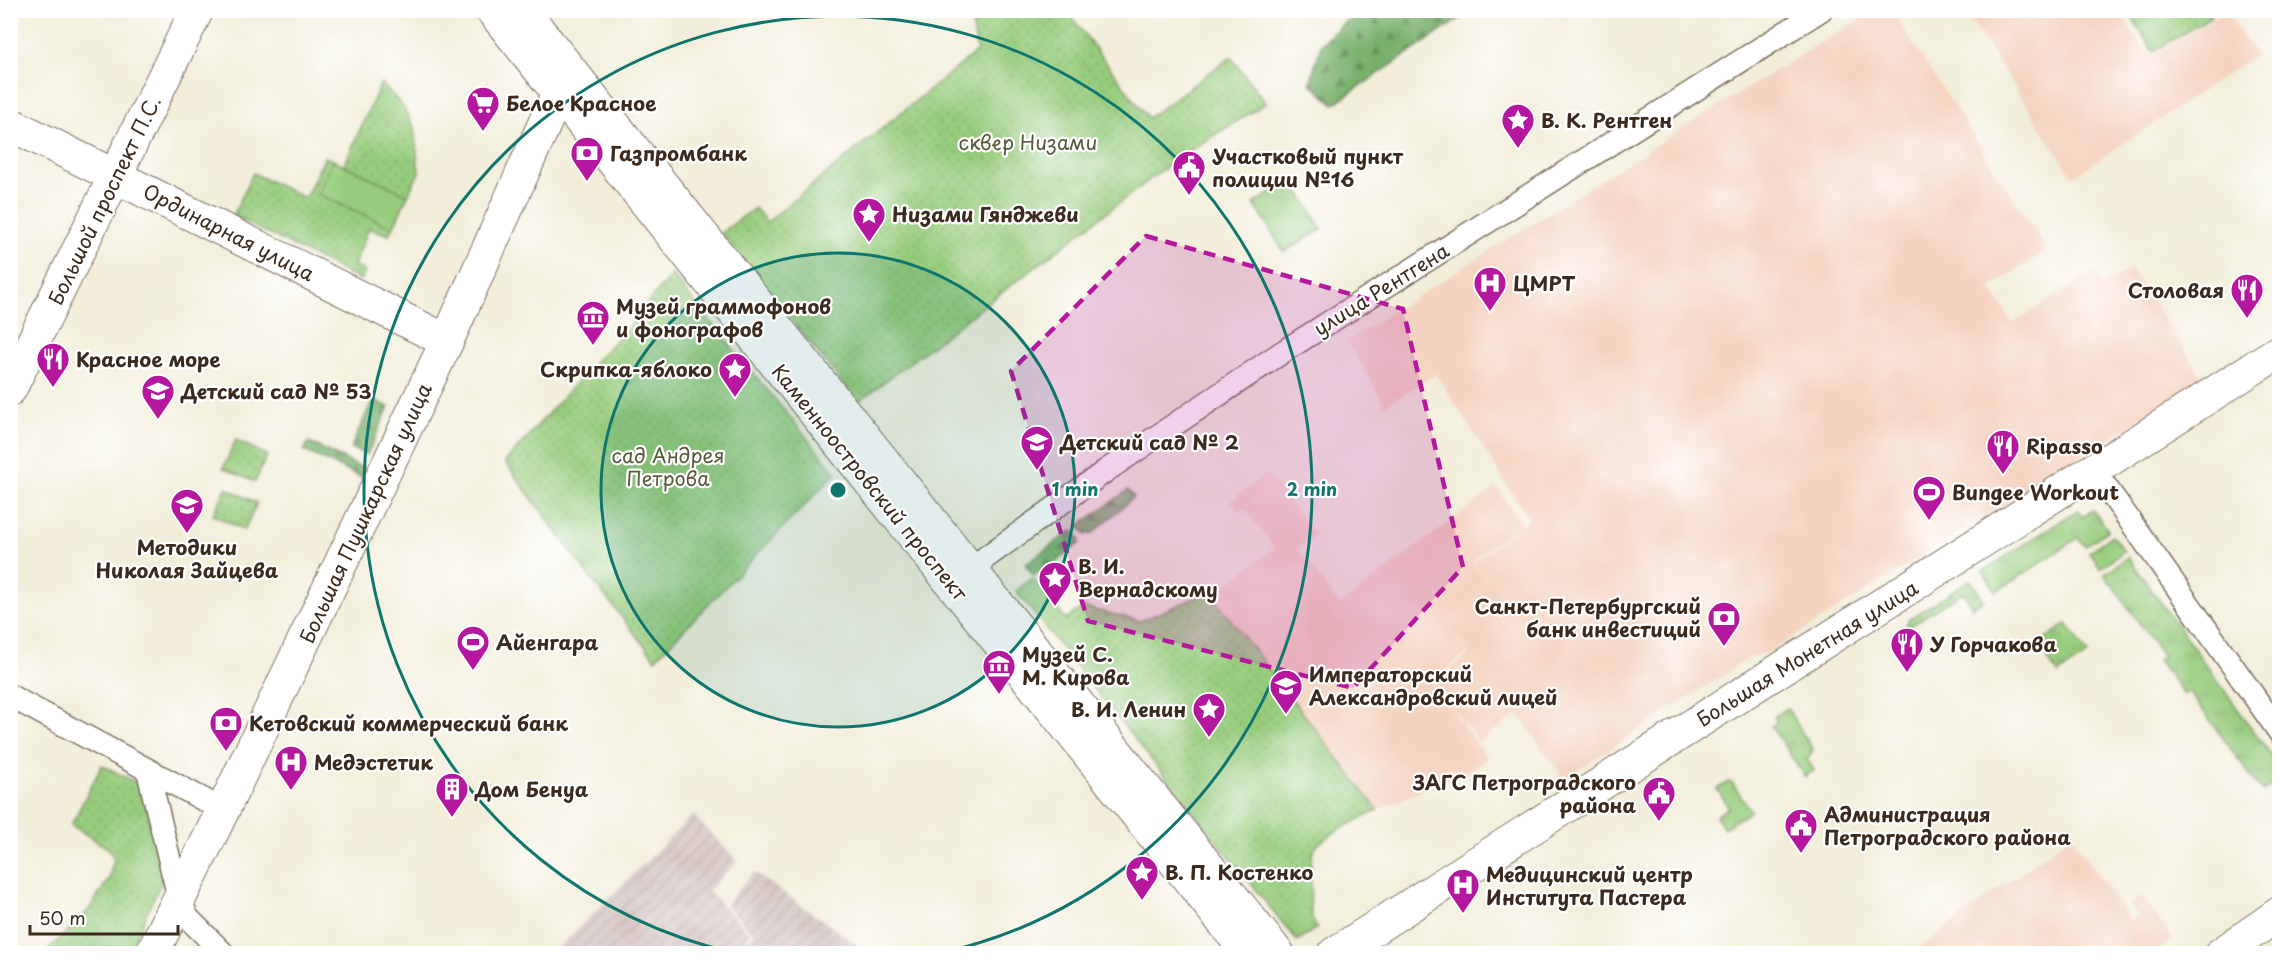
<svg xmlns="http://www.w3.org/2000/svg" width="2290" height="964" viewBox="0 0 2290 964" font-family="'Playpen Sans',sans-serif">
<defs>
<pattern id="industrial-furrows" width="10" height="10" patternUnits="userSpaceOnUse" patternTransform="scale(1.5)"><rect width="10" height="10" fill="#d0c0bc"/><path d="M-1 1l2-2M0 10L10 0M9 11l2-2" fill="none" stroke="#b4a5a1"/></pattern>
<pattern id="grass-tufts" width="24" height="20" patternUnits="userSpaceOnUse" patternTransform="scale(1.5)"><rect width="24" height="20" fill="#97cc7d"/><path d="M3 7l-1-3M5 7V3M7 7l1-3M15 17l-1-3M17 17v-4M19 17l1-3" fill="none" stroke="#83af6c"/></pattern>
<pattern id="forest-firs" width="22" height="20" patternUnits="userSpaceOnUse" patternTransform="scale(1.5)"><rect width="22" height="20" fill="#79b06c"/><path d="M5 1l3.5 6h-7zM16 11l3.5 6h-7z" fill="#648f58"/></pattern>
<pattern id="park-dots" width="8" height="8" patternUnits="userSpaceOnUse" patternTransform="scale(1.5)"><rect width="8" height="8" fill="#97cc7d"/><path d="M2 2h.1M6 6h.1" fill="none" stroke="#83af6c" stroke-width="1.8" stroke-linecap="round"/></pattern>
</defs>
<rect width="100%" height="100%" fill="#fff"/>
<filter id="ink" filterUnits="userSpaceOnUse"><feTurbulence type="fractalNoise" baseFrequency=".0167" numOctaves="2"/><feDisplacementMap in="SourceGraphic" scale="12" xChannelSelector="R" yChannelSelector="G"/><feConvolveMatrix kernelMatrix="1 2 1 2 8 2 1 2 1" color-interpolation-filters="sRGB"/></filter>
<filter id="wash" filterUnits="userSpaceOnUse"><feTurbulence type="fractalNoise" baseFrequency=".008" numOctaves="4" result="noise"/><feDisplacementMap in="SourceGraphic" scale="24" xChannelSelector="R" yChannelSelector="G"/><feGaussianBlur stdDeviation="1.35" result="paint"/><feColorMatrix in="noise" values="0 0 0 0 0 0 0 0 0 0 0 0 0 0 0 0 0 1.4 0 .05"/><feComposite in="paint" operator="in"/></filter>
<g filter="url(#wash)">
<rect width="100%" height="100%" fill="#f2eeda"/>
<path fill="#f4d3c0" d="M 1872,11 L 1892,11 L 2047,250 L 1990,288 L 2013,323 L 2094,271 L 2103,285 L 2131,269 L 2204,379 L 1768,653 L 1751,657 L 1564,779 L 1518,714 L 1479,742 L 1433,683 L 1469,654 L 1444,620 L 1467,653 L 1431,682 L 1488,758 L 1471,770 L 1443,780 L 1378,810 L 1324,839 L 1315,848 L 1312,856 L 1311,895 L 1312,920 L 1317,928 L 1297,941 L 1016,591 L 1032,578 L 1066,620 L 1083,607 L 1140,621 L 1209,592 L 1234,579 L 1275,548 L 1245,509 L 1239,512 L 1231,501 L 1267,473 L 1315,535 L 1298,549 L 1340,605 L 1496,487 L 1522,524 L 1472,561 L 1491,586 L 1474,562 L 1529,520 L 1436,374 L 1385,406 L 1347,341 L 1673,134 Z
M 1965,11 L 2119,11 L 2149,58 L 2226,11 L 2256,55 L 2073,177 Z
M 2071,836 L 2130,920 L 2137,916 L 2129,905 L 2142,895 L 2173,940 L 2154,953 L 1911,954 Z"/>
<path fill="url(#industrial-furrows)" d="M 693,815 L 738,861 L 708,891 L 751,934 L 741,945 L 750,953 L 553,953 Z
M 754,872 L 869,953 L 753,953 L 744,944 L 754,934 L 725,905 Z"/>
<path fill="url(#grass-tufts)" stroke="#697b4e" stroke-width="1.5" d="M 1292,180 L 1322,229 L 1284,252 L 1254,204 Z
M 2078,510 L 2082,517 L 2093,510 L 2108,530 L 2085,546 L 2078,538 L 1996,592 L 1983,571 Z
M 2112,535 L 2124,551 L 2100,568 L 2089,552 Z
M 2128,557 L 2279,766 L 2279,780 L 2262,792 L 2189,691 L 2184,695 L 2158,660 L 2163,656 L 2104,574 Z
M 1970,580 L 1984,600 L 1972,607 L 1963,592 L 1908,627 L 1906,624 L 1909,619 Z
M 2067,624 L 2088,654 L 2058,674 L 2037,644 Z
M 1787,708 L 1813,750 L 1807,760 L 1814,770 L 1805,777 L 1771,726 L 1777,722 L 1774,717 Z
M 1728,782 L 1732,783 L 1751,811 L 1724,828 L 1716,816 L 1729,807 L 1717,789 Z"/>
<path fill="url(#forest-firs)" stroke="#5a6d45" stroke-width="1.5" d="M 1357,10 L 1471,10 L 1471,11 L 1334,104 L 1310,83 L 1321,45 Z
M 373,399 L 389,407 L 367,455 L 351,448 Z
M 308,442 L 365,469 L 361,477 L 304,451 Z
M 1128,490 L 1134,497 L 1091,535 L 1089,533 L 1086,535 L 1078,526 Z
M 1073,530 L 1080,539 L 1079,541 L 1080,543 L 1051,566 L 1049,564 L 1034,576 L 1025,564 Z"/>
<path fill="url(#park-dots)" stroke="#697b4e" stroke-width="1.5" d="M 970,11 L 1067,11 L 1148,118 L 1231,57 L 1266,103 L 1178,158 L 858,402 L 721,233 L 755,208 L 767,222 L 977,51 Z
M 2128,11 L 2208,11 L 2212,16 L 2153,52 Z
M 381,83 L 401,104 L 414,127 L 419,172 L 389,235 L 369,228 L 354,265 L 365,272 L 361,280 L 233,216 L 253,173 L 305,198 L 325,157 L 344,165 Z
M 672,275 L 836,473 L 655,659 L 589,576 L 505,462 L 588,369 L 640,315 L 641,310 Z
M 236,440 L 267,455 L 255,482 L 223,468 Z
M 226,488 L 257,503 L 244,530 L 213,515 Z
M 1032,578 L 1066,620 L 1083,607 L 1140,621 L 1209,592 L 1378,810 C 1362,819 1321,835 1314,850 C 1309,860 1311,876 1311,887 C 1310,901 1309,916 1317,928 L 1297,941 L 1016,591 Z
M 102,765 L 141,785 L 163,879 L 128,953 L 44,954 L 88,911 L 109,879 L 114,859 L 109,849 L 71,825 Z"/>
<path fill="#97cc7d" stroke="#697b4e" stroke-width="1.5" d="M 333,160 L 408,195 L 393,228 L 318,194 Z"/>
</g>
<g filter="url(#ink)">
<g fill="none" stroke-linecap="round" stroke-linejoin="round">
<defs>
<path id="street" d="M 2094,470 L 2280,733
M 960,576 L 1107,470 L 1284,351 L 1821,10
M 10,696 L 223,810
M 148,771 L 179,899 L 188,918 L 224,954"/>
<path id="secondary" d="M 10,124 L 447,341
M 1334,954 L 2280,351
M 2221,954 L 2280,913"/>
<path id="primary" d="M 492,10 L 1249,954
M 522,10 L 1278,954
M 10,389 L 197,10
M 152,954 L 223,810 L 447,341 L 566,76"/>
</defs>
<use href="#street" stroke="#7b6f60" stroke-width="25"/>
<use href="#secondary" stroke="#7b6f60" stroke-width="35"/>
<use href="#primary" stroke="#7b6f60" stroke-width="35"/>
<use href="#street" stroke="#fff" stroke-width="22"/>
<use href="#secondary" stroke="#fff" stroke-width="33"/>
<use href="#primary" stroke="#fff" stroke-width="33"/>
</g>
</g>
<path fill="#b5179e" fill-opacity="0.2" stroke="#b5179e" stroke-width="4.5" stroke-dasharray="12 8" stroke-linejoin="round" d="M 1146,236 L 1403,309 L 1463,567 L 1353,688 L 1088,621 L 1011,371 Z"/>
<circle cx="838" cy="490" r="237" fill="#0f766e" fill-opacity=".12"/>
<g fill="none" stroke="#0f766e" stroke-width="3">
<circle cx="838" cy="490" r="237"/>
<path d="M735 953A474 474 0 1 1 941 953"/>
</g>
<defs>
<symbol id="supermarket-pin" viewBox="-11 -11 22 30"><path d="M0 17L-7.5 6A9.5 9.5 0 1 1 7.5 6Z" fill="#b5179e" stroke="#fff"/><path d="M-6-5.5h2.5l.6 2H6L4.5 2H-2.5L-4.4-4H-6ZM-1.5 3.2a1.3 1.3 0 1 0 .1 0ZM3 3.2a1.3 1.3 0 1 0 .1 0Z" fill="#fff"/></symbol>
<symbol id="sight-pin" viewBox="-11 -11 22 30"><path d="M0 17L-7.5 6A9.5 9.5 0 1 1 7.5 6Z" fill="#b5179e" stroke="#fff"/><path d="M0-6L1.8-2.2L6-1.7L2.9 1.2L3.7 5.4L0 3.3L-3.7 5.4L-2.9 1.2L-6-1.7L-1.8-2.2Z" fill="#fff"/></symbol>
<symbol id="bank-pin" viewBox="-11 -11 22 30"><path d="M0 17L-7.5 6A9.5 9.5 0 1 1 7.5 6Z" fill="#b5179e" stroke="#fff"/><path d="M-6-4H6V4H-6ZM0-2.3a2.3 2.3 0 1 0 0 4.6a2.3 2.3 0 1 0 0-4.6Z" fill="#fff"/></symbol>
<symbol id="civic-pin" viewBox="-11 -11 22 30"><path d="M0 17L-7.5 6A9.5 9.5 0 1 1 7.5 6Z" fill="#b5179e" stroke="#fff"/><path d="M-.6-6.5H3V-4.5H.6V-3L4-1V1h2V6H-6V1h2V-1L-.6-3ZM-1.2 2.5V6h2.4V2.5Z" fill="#fff"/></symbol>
<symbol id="hospital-pin" viewBox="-11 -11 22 30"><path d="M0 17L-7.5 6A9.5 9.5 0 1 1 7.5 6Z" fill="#b5179e" stroke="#fff"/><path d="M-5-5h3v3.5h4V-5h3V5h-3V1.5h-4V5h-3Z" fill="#fff"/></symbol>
<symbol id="restaurant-pin" viewBox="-11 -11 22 30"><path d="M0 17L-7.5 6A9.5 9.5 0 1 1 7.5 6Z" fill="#b5179e" stroke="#fff"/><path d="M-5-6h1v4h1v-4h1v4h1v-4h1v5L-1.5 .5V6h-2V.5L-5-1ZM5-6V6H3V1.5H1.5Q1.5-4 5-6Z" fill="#fff"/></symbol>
<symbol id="museum-pin" viewBox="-11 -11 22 30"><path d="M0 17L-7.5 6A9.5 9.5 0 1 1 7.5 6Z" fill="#b5179e" stroke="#fff"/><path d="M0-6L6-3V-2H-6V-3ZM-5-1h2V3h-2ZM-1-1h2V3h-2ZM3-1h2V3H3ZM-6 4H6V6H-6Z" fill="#fff"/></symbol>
<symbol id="school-pin" viewBox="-11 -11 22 30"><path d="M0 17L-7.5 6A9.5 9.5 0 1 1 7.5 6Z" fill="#b5179e" stroke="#fff"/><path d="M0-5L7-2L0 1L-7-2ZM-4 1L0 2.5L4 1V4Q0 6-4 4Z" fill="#fff"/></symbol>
<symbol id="stadium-pin" viewBox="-11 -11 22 30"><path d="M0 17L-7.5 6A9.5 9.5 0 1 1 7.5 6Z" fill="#b5179e" stroke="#fff"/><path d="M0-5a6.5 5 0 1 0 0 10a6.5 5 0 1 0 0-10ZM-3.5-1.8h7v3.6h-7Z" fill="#fff"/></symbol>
<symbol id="university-pin" viewBox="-11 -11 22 30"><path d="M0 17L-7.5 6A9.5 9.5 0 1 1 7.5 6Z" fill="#b5179e" stroke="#fff"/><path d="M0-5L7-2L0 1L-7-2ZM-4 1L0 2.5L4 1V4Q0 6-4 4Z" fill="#fff"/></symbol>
<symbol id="building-pin" viewBox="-11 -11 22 30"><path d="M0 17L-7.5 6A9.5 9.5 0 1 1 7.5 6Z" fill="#b5179e" stroke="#fff"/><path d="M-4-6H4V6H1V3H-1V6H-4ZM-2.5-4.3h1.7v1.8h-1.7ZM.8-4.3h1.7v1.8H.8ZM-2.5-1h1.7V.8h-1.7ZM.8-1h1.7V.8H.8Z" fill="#fff"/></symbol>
</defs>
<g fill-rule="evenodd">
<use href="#supermarket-pin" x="464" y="84" width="38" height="52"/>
<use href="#sight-pin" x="1499" y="101" width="38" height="52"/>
<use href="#bank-pin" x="568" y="134" width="38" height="52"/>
<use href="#civic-pin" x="1170" y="148" width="38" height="52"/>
<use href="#sight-pin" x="850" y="195" width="38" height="52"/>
<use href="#hospital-pin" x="1471" y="264" width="38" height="52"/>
<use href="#restaurant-pin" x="2228" y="271" width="38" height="52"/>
<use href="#museum-pin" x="574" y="298" width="38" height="52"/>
<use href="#restaurant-pin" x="34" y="340" width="38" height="52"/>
<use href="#sight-pin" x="716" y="350" width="38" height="52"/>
<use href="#school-pin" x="139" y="372" width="38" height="52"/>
<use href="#school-pin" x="1018" y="423" width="38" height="52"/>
<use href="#restaurant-pin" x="1984" y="427" width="38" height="52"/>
<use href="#stadium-pin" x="1910" y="473" width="38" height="52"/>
<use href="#school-pin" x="168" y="486" width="38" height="52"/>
<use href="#sight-pin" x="1036" y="559" width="38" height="52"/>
<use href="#bank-pin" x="1705" y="599" width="38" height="52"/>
<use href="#stadium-pin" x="454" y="623" width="38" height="52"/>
<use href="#restaurant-pin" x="1888" y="625" width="38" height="52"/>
<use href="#museum-pin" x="980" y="647" width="38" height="52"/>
<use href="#university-pin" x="1267" y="667" width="38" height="52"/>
<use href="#sight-pin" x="1190" y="690" width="38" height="52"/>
<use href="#bank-pin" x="207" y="704" width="38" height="52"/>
<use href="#hospital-pin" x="272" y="743" width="38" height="52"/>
<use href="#building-pin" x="433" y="770" width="38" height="52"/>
<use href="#civic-pin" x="1640" y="774" width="38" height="52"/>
<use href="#civic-pin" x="1782" y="806" width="38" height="52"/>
<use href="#sight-pin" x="1123" y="853" width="38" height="52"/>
<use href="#hospital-pin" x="1444" y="866" width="38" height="52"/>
</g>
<g text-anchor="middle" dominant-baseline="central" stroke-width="4.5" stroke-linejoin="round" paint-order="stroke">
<g font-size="20" font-weight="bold" fill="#3b2a1e" stroke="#fff" text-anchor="start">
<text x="506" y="103">Белое Красное</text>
<text x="1541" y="120">В. К. Рентген</text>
<text x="610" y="153">Газпромбанк</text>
<text x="1212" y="156">Участковый пункт<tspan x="1212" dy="23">полиции №16</tspan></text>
<text x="892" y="214">Низами Гянджеви</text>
<text x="1513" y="283">ЦМРТ</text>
<text x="2224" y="290" text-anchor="end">Столовая</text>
<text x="616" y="306">Музей граммофонов<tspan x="616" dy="23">и фонографов</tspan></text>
<text x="76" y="359">Красное море</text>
<text x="712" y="369" text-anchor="end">Скрипка-яблоко</text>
<text x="181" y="391">Детский сад № 53</text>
<text x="1060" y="442">Детский сад № 2</text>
<text x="2026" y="446">Ripasso</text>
<text x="1952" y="492">Bungee Workout</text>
<text x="187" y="547" text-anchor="middle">Методики<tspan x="187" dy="23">Николая Зайцева</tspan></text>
<text x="1078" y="566">В. И.<tspan x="1078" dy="23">Вернадскому</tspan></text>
<text x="1701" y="606" text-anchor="end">Санкт-Петербургский<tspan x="1701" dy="23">банк инвестиций</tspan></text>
<text x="496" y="642">Айенгара</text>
<text x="1930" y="644">У Горчакова</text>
<text x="1022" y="654">Музей С.<tspan x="1022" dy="23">М. Кирова</tspan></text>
<text x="1309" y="674">Императорский<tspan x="1309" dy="23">Александровский лицей</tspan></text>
<text x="1186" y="709" text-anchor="end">В. И. Ленин</text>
<text x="249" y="723">Кетовский коммерческий банк</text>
<text x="314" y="762">Медэстетик</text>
<text x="1636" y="782" text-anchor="end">ЗАГС Петроградского<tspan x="1636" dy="23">района</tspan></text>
<text x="475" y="789">Дом Бенуа</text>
<text x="1824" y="814">Администрация<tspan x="1824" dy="23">Петроградского района</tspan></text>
<text x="1165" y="872">В. П. Костенко</text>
<text x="1486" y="874">Медицинский центр<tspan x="1486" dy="23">Института Пастера</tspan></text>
</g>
<g font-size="20" fill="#575b3a" stroke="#fff">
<text x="1028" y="142">сквер Низами</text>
<text x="668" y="455">сад Андрея<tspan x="668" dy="23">Петрова</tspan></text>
</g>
<g font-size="20" fill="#3b2a1e" stroke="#fff">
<text transform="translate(104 200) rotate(-64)">Большой проспект П.С.</text>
<text transform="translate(229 232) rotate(27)">Ординарная улица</text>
<text transform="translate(1381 289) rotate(-32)">улица Рентгена</text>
<text transform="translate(870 482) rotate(51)">Каменноостровский проспект</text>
<text transform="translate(365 513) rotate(-65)">Большая Пушкарская улица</text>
<text transform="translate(1807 653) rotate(-32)">Большая Монетная улица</text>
</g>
</g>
<circle cx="838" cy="490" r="9" fill="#0f766e" stroke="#fff" stroke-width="3"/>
<g font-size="18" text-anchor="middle" font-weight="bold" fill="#0f766e" stroke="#fff" stroke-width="4.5" stroke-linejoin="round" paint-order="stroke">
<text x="1075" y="496">1 min</text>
<text x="1312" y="496">2 min</text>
</g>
<rect width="2290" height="964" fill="none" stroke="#fff" stroke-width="36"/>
<path d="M30 925v9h148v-9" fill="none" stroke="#3b2a1e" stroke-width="3"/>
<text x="39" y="925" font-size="18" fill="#3b2a1e" stroke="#ffffff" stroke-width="4.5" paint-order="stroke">50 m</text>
</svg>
